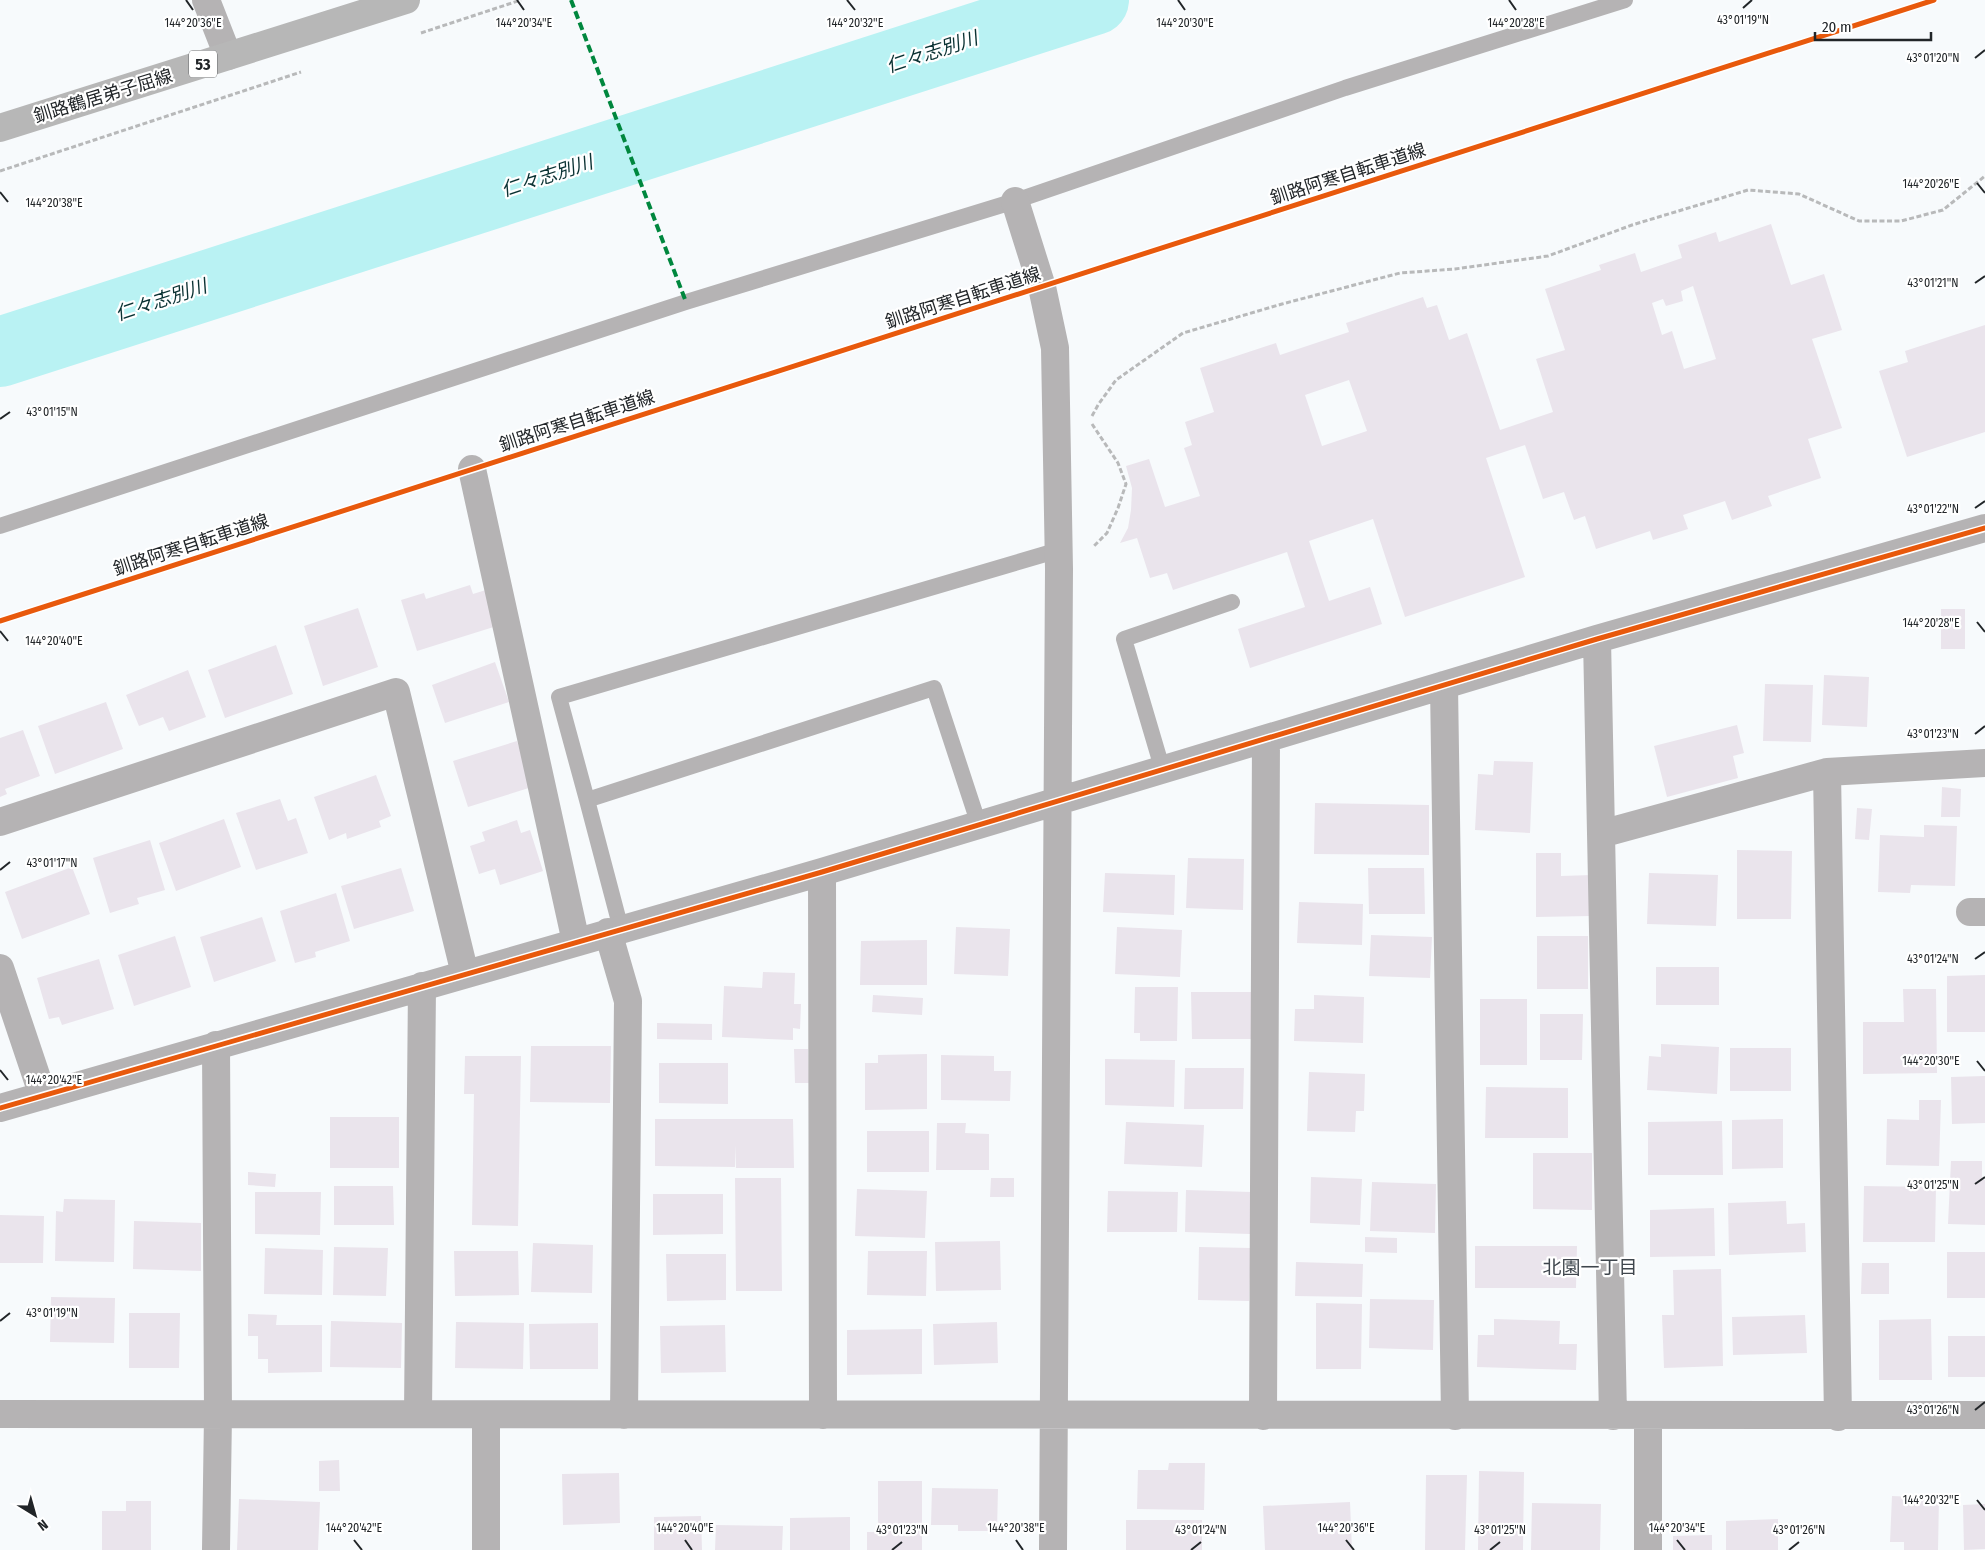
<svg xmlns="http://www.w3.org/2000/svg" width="1985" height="1550" viewBox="0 0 1985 1550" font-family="'Fira Sans Condensed','Noto Sans JP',sans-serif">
<rect width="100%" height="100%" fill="#f7fafc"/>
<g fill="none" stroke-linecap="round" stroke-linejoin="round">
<path stroke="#b9f2f3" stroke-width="70" d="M 0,352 L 1094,0"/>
</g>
<path fill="#eae4ec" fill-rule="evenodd" d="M 1771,224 L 1791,285 L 1824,274 L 1842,330 L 1812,339 L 1842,428 L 1808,439 L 1821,478 L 1768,496 L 1772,506 L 1732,520 L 1725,501 L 1683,515 L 1688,529 L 1653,540 L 1650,531 L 1596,549 L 1585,516 L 1574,520 L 1564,492 L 1543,499 L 1525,445 L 1486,458 L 1525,577 L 1405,617 L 1373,519 L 1309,541 L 1329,601 L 1370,587 L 1382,624 L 1250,668 L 1238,629 L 1305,607 L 1287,552 L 1173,590 L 1167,573 L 1150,578 L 1137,538 L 1120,543 L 1128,528 L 1131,510 L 1132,488 L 1126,466 L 1149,459 L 1165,507 L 1200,496 L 1184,448 L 1192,445 L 1185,422 L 1214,412 L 1200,368 L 1276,343 L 1280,355 L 1349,332 L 1346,323 L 1423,297 L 1427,308 L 1437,305 L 1449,340 L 1467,333 L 1500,430 L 1553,412 L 1536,359 L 1565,350 L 1545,289 L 1601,270 L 1599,265 L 1635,253 L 1641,272 L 1682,258 L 1678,245 L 1716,232 L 1719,242 ZM 1693,286 L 1716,359 L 1684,369 L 1672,331 L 1662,335 L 1652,303 L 1663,299 L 1666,306 L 1683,301 L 1681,291 ZM 1349,380 L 1367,431 L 1322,446 L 1305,395 Z
M 1985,325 L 1985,432 L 1907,457 L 1879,371 L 1908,362 L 1905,351 Z
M 470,585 L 473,594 L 489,589 L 500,625 L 417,651 L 401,600 L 424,593 L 426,599 Z
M 358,608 L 378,667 L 323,686 L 304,626 Z
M 1941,609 L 1965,609 L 1965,649 L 1941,649 Z
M 276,645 L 293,694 L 225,718 L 208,670 Z
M 495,662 L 509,702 L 445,723 L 432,685 Z
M 188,670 L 206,717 L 169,731 L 163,717 L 139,726 L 126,695 Z
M 1824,675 L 1869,677 L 1867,727 L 1822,725 Z
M 1765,684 L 1813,685 L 1811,742 L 1763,741 Z
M 106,702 L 123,749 L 55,774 L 38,726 Z
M 1737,725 L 1744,753 L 1733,756 L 1738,778 L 1667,797 L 1654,746 Z
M 23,730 L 40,776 L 5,789 L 7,794 L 0,797 L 0,738 Z
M 517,741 L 532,787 L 468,807 L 453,761 Z
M 1494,761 L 1533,762 L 1530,833 L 1475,830 L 1478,774 L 1493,775 Z
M 376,775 L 391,816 L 379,821 L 381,827 L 347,839 L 346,833 L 329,840 L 314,797 Z
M 1942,787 L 1961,789 L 1960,817 L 1941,817 Z
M 280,799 L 288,821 L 296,818 L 308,853 L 256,870 L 236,813 Z
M 1315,803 L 1429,805 L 1429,855 L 1314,854 Z
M 1857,808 L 1872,809 L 1869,840 L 1855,839 Z
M 224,819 L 241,867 L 176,891 L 159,843 Z
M 517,820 L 521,833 L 530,830 L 543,871 L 500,885 L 495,869 L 479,874 L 470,846 L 485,841 L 482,832 Z
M 1924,825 L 1957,826 L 1955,886 L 1911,885 L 1910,893 L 1878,892 L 1880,835 L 1924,837 Z
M 150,840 L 165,890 L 137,898 L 139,904 L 110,913 L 93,858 Z
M 1737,850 L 1792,851 L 1791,919 L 1737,919 Z
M 1536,853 L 1561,853 L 1561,876 L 1592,875 L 1591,916 L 1536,917 Z
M 1188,858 L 1244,859 L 1243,910 L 1186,908 Z
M 72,867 L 90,914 L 22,939 L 5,892 Z
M 401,868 L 414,911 L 354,929 L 341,886 Z
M 1368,868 L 1424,868 L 1425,914 L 1369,914 Z
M 1105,873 L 1175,875 L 1174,915 L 1103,912 Z
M 1649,873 L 1718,875 L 1716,926 L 1647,924 Z
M 336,893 L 350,941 L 315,952 L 316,957 L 295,963 L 280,911 Z
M 1299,902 L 1363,904 L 1362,945 L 1297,943 Z
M 262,917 L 276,961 L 214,982 L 200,937 Z
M 956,927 L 1010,929 L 1008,976 L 954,974 Z
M 1117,927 L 1182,930 L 1180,977 L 1115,974 Z
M 1371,935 L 1432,937 L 1430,978 L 1369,976 Z
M 175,936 L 191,987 L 134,1006 L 118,955 Z
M 1537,936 L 1588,936 L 1588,989 L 1537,989 Z
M 927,940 L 927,985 L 860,985 L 861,941 Z
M 99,959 L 114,1009 L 62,1025 L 59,1017 L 49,1019 L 37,978 Z
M 1656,967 L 1719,967 L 1719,1005 L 1656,1005 Z
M 763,972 L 795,973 L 794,1004 L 801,1004 L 800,1029 L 793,1028 L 793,1040 L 722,1037 L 724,986 L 762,988 Z
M 1985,975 L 1985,1032 L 1947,1032 L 1947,976 Z
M 1135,987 L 1178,987 L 1177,1041 L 1140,1041 L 1140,1033 L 1134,1033 Z
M 1903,989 L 1936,989 L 1937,1073 L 1863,1074 L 1863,1022 L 1904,1022 Z
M 1191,992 L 1252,992 L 1252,1039 L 1192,1039 Z
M 873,995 L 923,998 L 922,1015 L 872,1012 Z
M 1314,995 L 1364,997 L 1363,1043 L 1294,1041 L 1295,1009 L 1314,1009 Z
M 1480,999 L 1527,999 L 1527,1065 L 1480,1065 Z
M 1540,1014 L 1583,1014 L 1582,1060 L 1540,1060 Z
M 657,1023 L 712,1024 L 712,1040 L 657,1039 Z
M 1661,1044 L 1719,1047 L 1717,1094 L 1647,1090 L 1649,1056 L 1661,1057 Z
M 531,1046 L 611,1046 L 610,1103 L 530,1102 Z
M 1730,1048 L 1791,1048 L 1791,1091 L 1730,1091 Z
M 794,1049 L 808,1049 L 809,1083 L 795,1083 Z
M 927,1054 L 927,1109 L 865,1110 L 865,1063 L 878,1063 L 878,1055 Z
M 941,1055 L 994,1056 L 994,1071 L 1011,1071 L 1010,1101 L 941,1100 Z
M 465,1056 L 521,1056 L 518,1226 L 472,1225 L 474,1094 L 464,1094 Z
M 1105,1059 L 1175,1060 L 1174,1107 L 1105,1105 Z
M 659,1063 L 728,1063 L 728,1104 L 659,1103 Z
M 1185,1068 L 1244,1068 L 1243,1109 L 1184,1109 Z
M 1309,1072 L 1365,1074 L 1364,1111 L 1356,1111 L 1355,1132 L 1307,1131 Z
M 1985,1076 L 1985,1123 L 1952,1124 L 1951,1077 Z
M 1486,1087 L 1568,1088 L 1568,1138 L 1485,1138 Z
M 1919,1100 L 1941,1100 L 1939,1166 L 1886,1165 L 1887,1119 L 1919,1120 Z
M 330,1117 L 399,1117 L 399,1168 L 330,1168 Z
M 655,1119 L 793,1119 L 794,1168 L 736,1168 L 736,1145 L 735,1167 L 655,1166 Z
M 1783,1119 L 1783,1168 L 1732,1169 L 1732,1120 Z
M 1722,1121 L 1723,1175 L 1648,1175 L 1648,1122 Z
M 1126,1122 L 1204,1125 L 1202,1167 L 1124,1164 Z
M 937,1123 L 966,1123 L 965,1133 L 989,1134 L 989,1170 L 936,1170 Z
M 867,1131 L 929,1131 L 929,1172 L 867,1172 Z
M 1533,1153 L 1592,1153 L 1592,1210 L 1533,1209 Z
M 1951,1161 L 1982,1161 L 1982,1180 L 1985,1180 L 1985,1225 L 1948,1224 Z
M 248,1172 L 276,1174 L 275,1187 L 248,1185 Z
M 1311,1177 L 1362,1179 L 1360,1225 L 1310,1223 Z
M 735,1178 L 781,1178 L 782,1291 L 736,1291 Z
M 991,1178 L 1014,1178 L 1014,1197 L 990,1197 Z
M 1372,1182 L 1436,1184 L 1435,1233 L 1370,1231 Z
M 334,1186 L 393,1186 L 394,1225 L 334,1225 Z
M 1864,1186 L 1936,1187 L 1935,1242 L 1863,1242 Z
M 857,1189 L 927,1191 L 925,1238 L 855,1236 Z
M 1186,1190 L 1251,1192 L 1250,1234 L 1185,1232 Z
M 1108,1191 L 1178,1192 L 1177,1232 L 1107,1232 Z
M 255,1192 L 321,1192 L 320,1235 L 255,1234 Z
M 653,1194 L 723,1194 L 723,1234 L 653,1235 Z
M 64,1199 L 115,1200 L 114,1262 L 55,1261 L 56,1211 L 63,1212 Z
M 1786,1201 L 1787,1224 L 1805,1223 L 1806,1252 L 1729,1255 L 1728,1203 Z
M 1714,1208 L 1715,1256 L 1650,1257 L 1650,1210 Z
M 0,1215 L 44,1216 L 43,1263 L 0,1263 Z
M 134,1221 L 201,1223 L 201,1271 L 133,1269 Z
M 1365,1237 L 1397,1238 L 1397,1253 L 1365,1252 Z
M 1000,1241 L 1001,1290 L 936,1291 L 935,1242 Z
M 533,1243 L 593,1245 L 592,1293 L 531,1292 Z
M 1475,1246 L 1577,1246 L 1576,1288 L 1475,1288 Z
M 334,1247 L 388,1248 L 386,1296 L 333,1295 Z
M 1199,1247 L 1251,1248 L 1249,1301 L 1198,1300 Z
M 265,1248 L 323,1250 L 322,1295 L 264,1294 Z
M 454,1251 L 518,1251 L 519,1295 L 455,1296 Z
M 868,1251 L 927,1251 L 926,1296 L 867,1295 Z
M 1947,1252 L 1985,1252 L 1985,1298 L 1947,1298 Z
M 666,1254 L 726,1254 L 726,1300 L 667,1301 Z
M 1296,1262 L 1363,1264 L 1362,1297 L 1295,1296 Z
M 1862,1263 L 1889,1263 L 1889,1294 L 1861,1294 Z
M 1721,1269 L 1723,1366 L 1664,1368 L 1662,1315 L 1674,1315 L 1673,1270 Z
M 51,1297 L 115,1298 L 114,1343 L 50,1342 Z
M 1370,1299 L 1434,1300 L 1433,1350 L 1369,1348 Z
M 1316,1303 L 1362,1304 L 1361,1369 L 1316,1369 Z
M 129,1313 L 180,1313 L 179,1368 L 129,1368 Z
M 248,1314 L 277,1315 L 276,1325 L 322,1325 L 322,1372 L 268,1373 L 268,1359 L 258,1359 L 258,1336 L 248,1336 Z
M 1805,1315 L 1807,1353 L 1733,1355 L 1732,1317 Z
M 1494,1319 L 1560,1321 L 1559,1344 L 1577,1344 L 1576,1370 L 1477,1367 L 1478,1335 L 1494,1335 Z
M 1931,1319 L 1932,1380 L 1879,1380 L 1879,1320 Z
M 331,1321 L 402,1323 L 401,1368 L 330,1367 Z
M 456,1322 L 524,1323 L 523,1369 L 455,1368 Z
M 997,1322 L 998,1363 L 934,1365 L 933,1324 Z
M 598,1323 L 598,1369 L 530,1369 L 529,1324 Z
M 725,1325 L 726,1372 L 661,1373 L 660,1326 Z
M 922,1329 L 922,1374 L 847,1375 L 847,1330 Z
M 1948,1336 L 1985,1336 L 1985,1377 L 1948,1377 Z
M 339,1460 L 340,1491 L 319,1491 L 319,1461 Z
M 1169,1463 L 1205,1463 L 1204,1510 L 1137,1509 L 1138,1470 L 1168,1470 Z
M 1479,1471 L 1524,1472 L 1523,1550 L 1478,1550 Z
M 619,1473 L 620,1523 L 563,1525 L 562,1474 Z
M 1426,1475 L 1467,1475 L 1465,1550 L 1425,1550 Z
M 878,1481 L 922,1481 L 922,1550 L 867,1550 L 867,1532 L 878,1532 Z
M 932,1488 L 998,1489 L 997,1531 L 958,1531 L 958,1525 L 931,1525 Z
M 1892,1496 L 1939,1498 L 1938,1550 L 1904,1550 L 1904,1542 L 1890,1542 Z
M 239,1499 L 320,1502 L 318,1550 L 237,1550 Z
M 126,1501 L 151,1501 L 151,1550 L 102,1550 L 102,1511 L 126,1511 Z
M 1350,1502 L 1352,1550 L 1265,1550 L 1263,1506 Z
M 1532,1503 L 1601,1504 L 1600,1550 L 1531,1550 Z
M 1985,1504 L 1985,1549 L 1964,1550 L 1963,1505 Z
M 701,1516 L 702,1550 L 654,1550 L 654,1517 Z
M 850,1517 L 850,1550 L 790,1550 L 790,1518 Z
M 1778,1519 L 1778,1550 L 1726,1550 L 1726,1521 Z
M 1126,1520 L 1202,1520 L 1202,1550 L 1126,1550 Z
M 716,1525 L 783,1526 L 782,1550 L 715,1550 Z
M 1712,1535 L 1712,1550 L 1673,1550 L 1673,1536 Z"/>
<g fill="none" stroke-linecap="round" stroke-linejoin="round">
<path stroke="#b8b9ba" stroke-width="3" stroke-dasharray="5 2.5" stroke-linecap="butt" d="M 421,33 L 521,0
M 0,171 L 301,72
M 1092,416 L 1098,405 L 1116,380 L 1183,333 L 1282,304 L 1400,273 L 1455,269 L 1548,256 L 1632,225 L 1748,190 L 1799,194 L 1859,221 L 1901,221 L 1943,210 L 1985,176
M 1092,424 L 1118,463 L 1126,484 L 1118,508 L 1107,533 L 1093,547"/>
<path stroke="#b5b3b4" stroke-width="16" d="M 0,526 L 686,302 L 1015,201 L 1345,88 L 1625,0
M 1163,771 L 1124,639 L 1232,602
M 587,800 L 559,697 L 1059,550
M 621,929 L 587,800 L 934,688 L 979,825"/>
<path stroke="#b5b3b4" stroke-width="28" d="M 206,0 L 228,56
M 1015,201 L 1042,287 L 1055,348 L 1059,569 L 1053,1550
M 472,469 L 576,942
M 1597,639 L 1613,1416
M 1444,685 L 1455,1416
M 1827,772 L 1838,1417
M 0,822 L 396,692 L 465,974
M 1601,834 L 1827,772 L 1985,763
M 822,872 L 823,1415
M 1970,912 L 1985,912
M 608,932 L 628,1001 L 624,1415
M 0,968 L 43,1096
M 216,1045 L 218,1414 L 216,1550
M 0,1108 L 822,872 L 1597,639 L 1985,528
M 0,1414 L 1985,1415
M 418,1414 L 422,986
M 486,1415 L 486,1550
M 1263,1416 L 1266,739
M 1648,1416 L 1648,1550"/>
<path stroke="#b7b7b7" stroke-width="28" d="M 0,128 L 406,0"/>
<path stroke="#00873e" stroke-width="4" stroke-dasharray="8 4" stroke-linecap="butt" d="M 571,0 L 686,302"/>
<defs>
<path id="cycleway" d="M 0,621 L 1934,0
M 0,1108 L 822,872 L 1597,639 L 1985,528"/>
</defs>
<use href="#cycleway" stroke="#fff" stroke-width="8"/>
<use href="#cycleway" stroke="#e8590c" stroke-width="5"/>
</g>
<path fill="none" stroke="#212528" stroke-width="2" d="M 186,0 L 193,10M 517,0 L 524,10M 847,0 L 855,10M 1178,0 L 1185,10M 1509,0 L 1516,10M 1743,8 L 1752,0M 1975,58 L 1985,50M 1977,183 L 1985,193M 0,192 L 8,202M 1975,283 L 1985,276M 0,419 L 10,412M 1975,508 L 1985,501M 1977,622 L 1985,632M 0,631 L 8,641M 1975,734 L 1985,726M 0,870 L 10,862M 1975,959 L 1985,952M 1977,1061 L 1985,1071M 0,1070 L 8,1080M 1975,1184 L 1985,1177M 0,1321 L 10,1313M 1975,1410 L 1985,1402M 1977,1500 L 1985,1510M 354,1540 L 362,1550M 685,1540 L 692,1550M 1016,1540 L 1023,1550M 1346,1540 L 1354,1550M 1677,1540 L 1685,1550M 892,1550 L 902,1542M 1191,1550 L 1201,1542M 1490,1550 L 1500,1542M 1789,1550 L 1799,1542"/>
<g text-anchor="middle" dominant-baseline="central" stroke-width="4.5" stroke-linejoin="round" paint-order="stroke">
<rect fill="#fff" stroke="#646668" stroke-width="1" x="189" y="50.5" width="28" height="27" rx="4"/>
<g font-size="16" font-weight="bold" fill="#212528">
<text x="203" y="64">53</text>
</g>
<g font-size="18" fill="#212528" stroke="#fff">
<text transform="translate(103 96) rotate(-17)">釧路鶴居弟子屈線</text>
<text transform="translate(1348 174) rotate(-18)">釧路阿寒自転車道線</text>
<text transform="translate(963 298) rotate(-18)">釧路阿寒自転車道線</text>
<text transform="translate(577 421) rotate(-18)">釧路阿寒自転車道線</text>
<text transform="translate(191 545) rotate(-18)">釧路阿寒自転車道線</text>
</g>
<g font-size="19" font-style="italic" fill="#0a3233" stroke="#fff">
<text transform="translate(932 52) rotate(-18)">仁々志別川</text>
<text transform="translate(547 176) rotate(-18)">仁々志別川</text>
<text transform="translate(161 300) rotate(-18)">仁々志別川</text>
</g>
<g font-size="19" fill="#3f464d" stroke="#fff">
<text x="1590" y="1267">北園一丁目</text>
</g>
</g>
<g font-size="12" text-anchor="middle" fill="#212528" stroke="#fff" stroke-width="4.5" stroke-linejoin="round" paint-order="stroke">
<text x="1743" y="24">43°01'19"N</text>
<text x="193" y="27">144°20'36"E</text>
<text x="524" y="27">144°20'34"E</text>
<text x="855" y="27">144°20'32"E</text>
<text x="1185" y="27">144°20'30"E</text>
<text x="1516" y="27">144°20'28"E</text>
<text x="1933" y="62">43°01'20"N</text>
<text x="1931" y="188">144°20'26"E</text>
<text x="54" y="207">144°20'38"E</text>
<text x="1933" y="287">43°01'21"N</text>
<text x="52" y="416">43°01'15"N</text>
<text x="1933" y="513">43°01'22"N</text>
<text x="1931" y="627">144°20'28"E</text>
<text x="54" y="645">144°20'40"E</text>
<text x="1933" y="738">43°01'23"N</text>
<text x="52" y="867">43°01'17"N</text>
<text x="1933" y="963">43°01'24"N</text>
<text x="1931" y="1065">144°20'30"E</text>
<text x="54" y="1084">144°20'42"E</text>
<text x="1933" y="1189">43°01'25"N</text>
<text x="52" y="1317">43°01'19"N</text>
<text x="1933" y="1414">43°01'26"N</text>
<text x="1931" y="1504">144°20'32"E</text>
<text x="354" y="1532">144°20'42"E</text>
<text x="685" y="1532">144°20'40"E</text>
<text x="1016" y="1532">144°20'38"E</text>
<text x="1346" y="1532">144°20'36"E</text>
<text x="1677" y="1532">144°20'34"E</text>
<text x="902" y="1534">43°01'23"N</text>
<text x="1201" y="1534">43°01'24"N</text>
<text x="1500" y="1534">43°01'25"N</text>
<text x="1799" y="1534">43°01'26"N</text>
</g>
<g transform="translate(35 1515) rotate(143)" stroke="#ffffff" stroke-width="4" paint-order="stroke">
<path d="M0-4L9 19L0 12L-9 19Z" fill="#212528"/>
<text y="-8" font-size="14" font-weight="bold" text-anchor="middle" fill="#212528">N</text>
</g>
<path d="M1815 32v8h116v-8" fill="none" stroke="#212528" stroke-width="2.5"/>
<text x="1822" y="32" font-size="15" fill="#212528" stroke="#ffffff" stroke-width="4" paint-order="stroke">20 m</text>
</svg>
